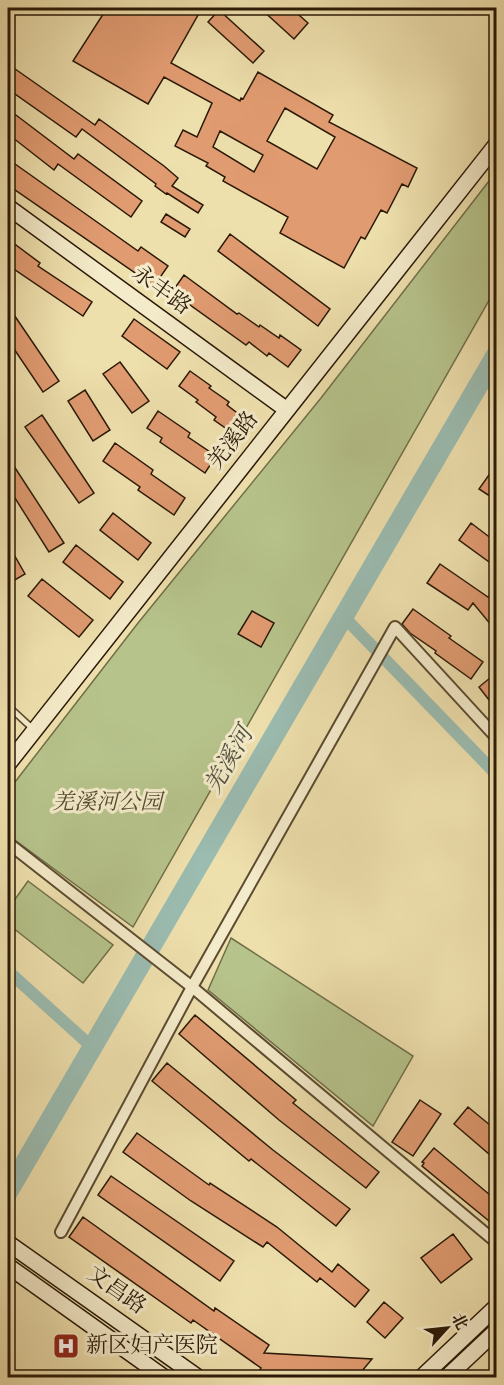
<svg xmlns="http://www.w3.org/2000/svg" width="504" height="1385" viewBox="0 0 504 1385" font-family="Vollkorn,'Noto Serif SC',serif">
<rect width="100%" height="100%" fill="#eee0ad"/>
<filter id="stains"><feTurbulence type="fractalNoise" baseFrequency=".00333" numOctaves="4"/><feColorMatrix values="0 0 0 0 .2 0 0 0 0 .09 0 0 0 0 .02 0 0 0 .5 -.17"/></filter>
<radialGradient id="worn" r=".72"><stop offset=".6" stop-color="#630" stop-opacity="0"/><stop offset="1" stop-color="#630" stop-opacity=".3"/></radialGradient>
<path fill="#b6c38b" stroke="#706e49" stroke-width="1.5" d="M 496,172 L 496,288 L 133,927 L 8,835 L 8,791 L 138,623 L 321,398 Z
M 28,881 L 113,945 L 83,983 L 8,924 L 8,909 Z
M 231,938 L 413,1056 L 373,1126 L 208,990 Z"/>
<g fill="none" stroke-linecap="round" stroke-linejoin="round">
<path stroke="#9bbcb1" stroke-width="12" d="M 344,617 L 496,774
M 8,971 L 92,1047"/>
<path stroke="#9bbcb1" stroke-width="20" d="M 8,1192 L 496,355"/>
</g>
<path fill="#e19b71" stroke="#2a1907" stroke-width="1.5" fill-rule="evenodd" d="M 107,8 L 185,8 L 198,15 L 171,63 L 240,101 L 241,98 L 243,99 L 258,72 L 333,115 L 329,122 L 417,168 L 408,187 L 402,184 L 387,213 L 381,210 L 365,239 L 361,237 L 344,268 L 280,233 L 288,217 L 223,181 L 225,177 L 206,166 L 208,163 L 175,146 L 183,130 L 197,137 L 212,103 L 164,77 L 148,104 L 73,61 ZM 285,108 L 335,137 L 317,169 L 267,141 ZM 220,131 L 263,155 L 254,172 L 213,147 Z
M 260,8 L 291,8 L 308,23 L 294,39 Z
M 219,10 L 264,51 L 253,63 L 208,22 Z
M 8,64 L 95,125 L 99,119 L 164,166 L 178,178 L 172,186 L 203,205 L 198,213 L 167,193 L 166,194 L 155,186 L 156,184 L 82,129 L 76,137 L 8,89 Z
M 8,109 L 74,159 L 78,154 L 142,201 L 131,217 L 58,164 L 54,170 L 8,134 Z
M 8,159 L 138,251 L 141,247 L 168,266 L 154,286 L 8,185 Z
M 166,214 L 190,229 L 185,237 L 161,222 Z
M 230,234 L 330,309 L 318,326 L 218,251 Z
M 8,239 L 40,263 L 38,266 L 92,302 L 83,316 L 8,265 Z
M 184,275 L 237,314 L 239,313 L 259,327 L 260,325 L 279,338 L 280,335 L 301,350 L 288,367 L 269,353 L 267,356 L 249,342 L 246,345 L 172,292 Z
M 8,306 L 59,381 L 43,392 L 8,340 Z
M 134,319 L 180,352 L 167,369 L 122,336 Z
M 120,362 L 149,401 L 132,413 L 103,374 Z
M 190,371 L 211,386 L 209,388 L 229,402 L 227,405 L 245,419 L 234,434 L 214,420 L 216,417 L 196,402 L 198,400 L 179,386 Z
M 85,390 L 110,430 L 93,441 L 68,401 Z
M 158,411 L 190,433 L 188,437 L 216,456 L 205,473 L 160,442 L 162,438 L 147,428 Z
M 42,415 L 94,493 L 79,503 L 25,427 Z
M 115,443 L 153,470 L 151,474 L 185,498 L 174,515 L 138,490 L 140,487 L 103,461 Z
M 8,457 L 64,543 L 49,552 L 8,487 Z
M 491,472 L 496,476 L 496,500 L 479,489 Z
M 113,513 L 151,543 L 138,560 L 100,530 Z
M 471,523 L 496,542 L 496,567 L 459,540 Z
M 8,544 L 25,574 L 8,584 Z
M 76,545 L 123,582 L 110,599 L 63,562 Z
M 440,564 L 488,597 L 491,594 L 496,600 L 496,631 L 473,603 L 468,610 L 427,583 Z
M 42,579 L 93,620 L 79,637 L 28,596 Z
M 413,609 L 451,636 L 449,638 L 483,662 L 471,679 L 435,653 L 436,651 L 410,633 L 402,624 Z
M 252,611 L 274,623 L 261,647 L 238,634 Z
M 496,673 L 496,709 L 479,687 Z
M 195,1015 L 296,1100 L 293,1103 L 379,1172 L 366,1188 L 279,1120 L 179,1034 Z
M 167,1063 L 273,1150 L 350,1209 L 336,1226 L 251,1159 L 249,1161 L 152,1081 Z
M 420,1100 L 441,1114 L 413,1156 L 392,1142 Z
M 468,1107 L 496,1130 L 496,1160 L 454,1124 Z
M 137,1133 L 209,1185 L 210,1183 L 277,1227 L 332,1272 L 338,1264 L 369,1290 L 355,1307 L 320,1278 L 317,1282 L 267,1242 L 263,1247 L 191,1201 L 123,1152 Z
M 434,1148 L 496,1200 L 496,1212 L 489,1221 L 422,1166 L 424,1163 L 422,1162 Z
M 111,1176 L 234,1261 L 220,1281 L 98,1195 Z
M 83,1217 L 214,1311 L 215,1308 L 269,1345 L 264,1353 L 372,1359 L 357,1377 L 256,1376 L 261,1368 L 193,1320 L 191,1323 L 69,1237 Z
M 453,1234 L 472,1259 L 441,1283 L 421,1258 Z
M 384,1302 L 403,1318 L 385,1338 L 367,1322 Z"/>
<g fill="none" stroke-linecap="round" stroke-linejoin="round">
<defs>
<path id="lane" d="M 8,706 L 33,729"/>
<path id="street" d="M 8,843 L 192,987 L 496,1242
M 61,1232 L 192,987 L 395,627 L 496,737"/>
<path id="secondary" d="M 8,207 L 287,410
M 8,764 L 496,145
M 8,1243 L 199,1378
M 8,1266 L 165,1378
M 421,1378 L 496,1307
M 446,1378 L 496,1331"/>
</defs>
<use href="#lane" stroke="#5b4b30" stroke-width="8"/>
<use href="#street" stroke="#5b4b30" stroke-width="14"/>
<use href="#secondary" stroke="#2a1907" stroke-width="18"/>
<use href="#lane" stroke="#f4ebca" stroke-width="5"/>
<use href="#street" stroke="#f4ebca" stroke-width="10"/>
<use href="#secondary" stroke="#f4ebca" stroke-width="15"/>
</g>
<defs>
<symbol id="hospital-square" viewBox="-11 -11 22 22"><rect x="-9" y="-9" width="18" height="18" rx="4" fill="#8f2418" stroke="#f4ebca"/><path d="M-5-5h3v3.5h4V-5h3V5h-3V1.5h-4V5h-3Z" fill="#fff"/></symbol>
</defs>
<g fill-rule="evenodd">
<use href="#hospital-square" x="51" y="1331" width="30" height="30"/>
</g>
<g text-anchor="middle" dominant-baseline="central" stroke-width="6" stroke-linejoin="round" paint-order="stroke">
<g font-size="22" fill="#2a1907" stroke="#f4ebca">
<text transform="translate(161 291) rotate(36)">永丰路</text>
<text transform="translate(234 441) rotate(-52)">羌溪路</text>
<text transform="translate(116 1291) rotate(35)">文昌路</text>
</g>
<g font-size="22" font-style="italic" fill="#544c2f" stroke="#f4ebca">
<text x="107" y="803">羌溪河公园</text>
</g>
<g font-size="22" fill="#2a1907" stroke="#f4ebca" text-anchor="start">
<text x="86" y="1346">新区妇产医院</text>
</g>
<g font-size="24" font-style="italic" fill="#525242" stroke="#f4ebca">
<text transform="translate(230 761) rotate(-60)">羌溪河</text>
</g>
</g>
<rect width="504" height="1385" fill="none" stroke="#eee0ad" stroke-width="30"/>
<rect x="9" y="9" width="486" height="1367" fill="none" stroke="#2a1907" stroke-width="3"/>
<rect x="15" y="15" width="474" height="1355" fill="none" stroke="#2a1907" stroke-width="1.5"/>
<g transform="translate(447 1328) rotate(63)" stroke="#f4ebca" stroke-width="4.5" paint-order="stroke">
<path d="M0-4.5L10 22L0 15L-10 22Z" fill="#2a1907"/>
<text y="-9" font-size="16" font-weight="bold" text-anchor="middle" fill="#2a1907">北</text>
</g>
<rect width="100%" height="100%" filter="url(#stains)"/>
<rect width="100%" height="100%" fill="url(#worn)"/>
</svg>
